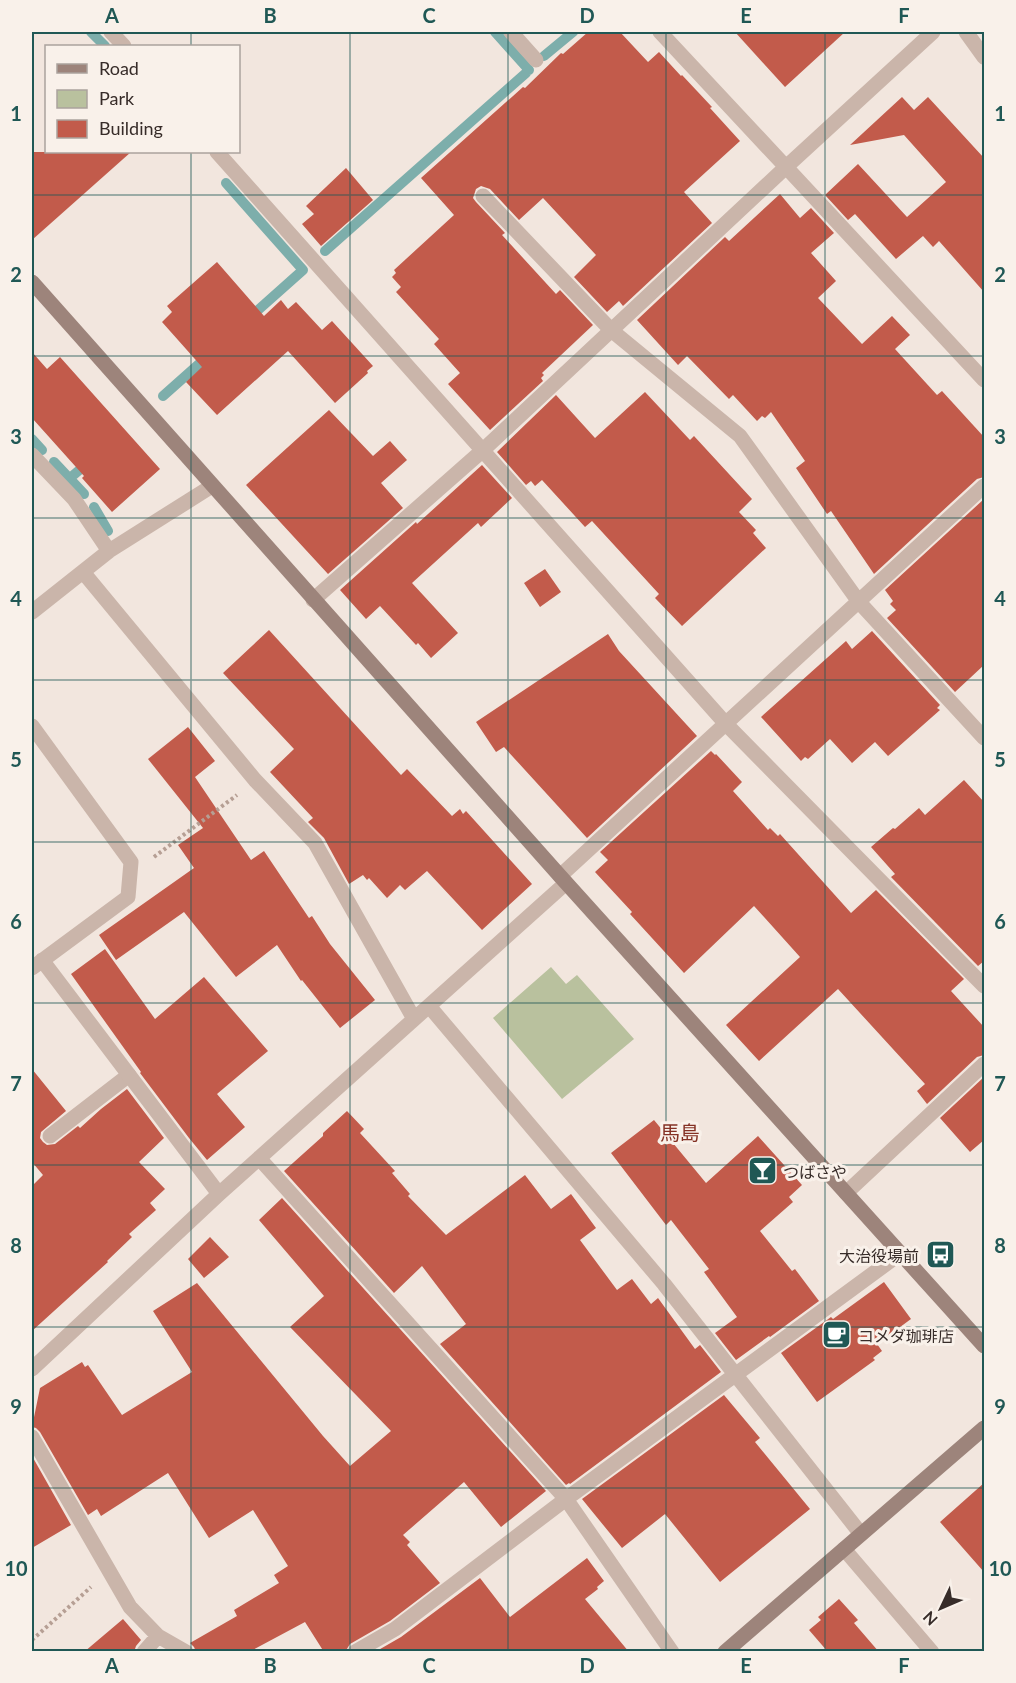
<svg xmlns="http://www.w3.org/2000/svg" width="1016" height="1683" viewBox="0 0 1016 1683" font-family="Lato,'Noto Sans JP',sans-serif">
<rect width="100%" height="100%" fill="#f2e6de"/>
<path fill="#b9c19e" d="M 551,967 L 566,984 L 577,975 L 634,1039 L 562,1099 L 493,1018 Z"/>
<g fill="none" stroke-linecap="round" stroke-linejoin="round">
<path stroke="#7daeab" stroke-width="10" d="M 91,32 L 105,46
M 495,32 L 529,70
M 544,56 L 573,32
M 226,183 L 303,270 L 248,319
M 325,251 L 526,73
M 163,396 L 208,356
M 32,439 L 42,450
M 54,462 L 84,494
M 70,478 L 90,461
M 94,507 L 108,531"/>
</g>
<path fill="#c25b4b" d="M 588,32 L 620,32 L 648,62 L 659,52 L 681,76 L 682,75 L 712,107 L 710,108 L 740,141 L 684,192 L 712,223 L 623,306 L 619,301 L 607,312 L 574,277 L 596,255 L 543,198 L 519,220 L 490,189 L 481,186 L 476,189 L 473,198 L 476,202 L 505,233 L 502,235 L 556,294 L 560,290 L 593,325 L 542,373 L 544,375 L 541,378 L 543,381 L 490,430 L 448,384 L 460,373 L 434,344 L 439,339 L 396,292 L 401,287 L 392,277 L 396,273 L 394,270 L 454,215 L 421,178 L 523,87 L 525,88 L 561,53 L 563,54 Z
M 735,32 L 845,32 L 785,87 Z
M 902,97 L 914,110 L 928,97 L 984,158 L 984,292 L 939,241 L 933,247 L 923,236 L 896,259 L 855,214 L 848,220 L 825,195 L 858,164 L 907,217 L 946,182 L 904,135 L 850,145 Z
M 32,152 L 131,152 L 32,240 Z
M 346,168 L 373,200 L 321,246 L 302,224 L 314,214 L 306,206 Z
M 780,194 L 800,218 L 811,208 L 834,233 L 811,253 L 836,281 L 818,298 L 862,344 L 892,316 L 910,335 L 895,349 L 937,395 L 942,391 L 984,437 L 984,477 L 977,479 L 874,574 L 831,511 L 827,514 L 796,468 L 805,461 L 771,412 L 765,418 L 762,416 L 757,421 L 733,395 L 729,399 L 687,356 L 678,365 L 637,320 L 725,237 L 729,241 Z
M 217,262 L 264,316 L 281,300 L 288,309 L 296,302 L 322,330 L 332,321 L 373,366 L 367,371 L 368,373 L 335,403 L 288,351 L 217,415 L 186,382 L 202,367 L 162,322 L 172,312 L 167,306 Z
M 32,352 L 47,369 L 60,357 L 160,469 L 112,512 L 82,478 L 84,476 L 32,418 Z
M 645,392 L 690,440 L 694,436 L 752,499 L 739,512 L 756,530 L 753,533 L 766,548 L 682,626 L 655,598 L 659,594 L 592,521 L 585,527 L 542,480 L 535,486 L 531,481 L 526,485 L 497,452 L 556,395 L 595,438 Z
M 329,410 L 373,456 L 390,441 L 407,460 L 381,483 L 403,508 L 328,574 L 246,485 Z
M 482,465 L 512,498 L 481,527 L 478,523 L 412,583 L 458,633 L 431,658 L 418,643 L 416,645 L 380,606 L 366,619 L 340,590 L 416,522 L 417,524 Z
M 984,499 L 984,665 L 955,692 L 887,618 L 896,610 L 890,604 L 893,601 L 885,590 Z
M 545,569 L 561,592 L 540,607 L 524,583 Z
M 269,630 L 401,775 L 407,769 L 452,816 L 460,809 L 463,814 L 466,811 L 532,884 L 482,930 L 427,871 L 405,890 L 400,885 L 387,898 L 369,878 L 367,880 L 363,875 L 349,884 L 324,838 L 308,822 L 313,818 L 270,772 L 294,749 L 223,673 Z
M 872,631 L 940,705 L 937,708 L 940,710 L 888,756 L 875,742 L 852,763 L 830,739 L 808,759 L 805,757 L 801,761 L 761,717 L 846,641 L 852,649 Z
M 608,634 L 619,651 L 697,736 L 587,838 L 504,747 L 496,752 L 476,722 Z
M 188,727 L 215,761 L 195,777 L 251,860 L 264,851 L 309,918 L 312,916 L 330,944 L 375,1000 L 340,1028 L 302,980 L 301,981 L 277,945 L 236,977 L 184,912 L 116,960 L 99,935 L 194,868 L 178,845 L 203,828 L 148,759 Z
M 711,751 L 715,755 L 716,754 L 742,782 L 733,791 L 768,830 L 770,828 L 778,836 L 780,834 L 851,913 L 876,890 L 964,979 L 951,991 L 984,1027 L 984,1055 L 977,1057 L 927,1104 L 917,1091 L 925,1084 L 838,989 L 759,1061 L 726,1025 L 800,957 L 754,906 L 684,973 L 630,914 L 632,912 L 595,872 L 608,860 L 600,852 Z
M 964,780 L 984,802 L 984,961 L 978,966 L 891,877 L 895,874 L 871,847 L 893,828 L 895,829 L 919,808 L 925,815 Z
M 105,949 L 155,1019 L 204,977 L 268,1051 L 217,1094 L 245,1127 L 207,1160 L 189,1138 L 140,1073 L 141,1072 L 71,974 Z
M 32,1069 L 66,1111 L 41,1132 L 40,1138 L 43,1142 L 47,1145 L 55,1144 L 78,1126 L 80,1128 L 101,1109 L 127,1089 L 164,1138 L 139,1162 L 165,1189 L 150,1203 L 156,1210 L 129,1234 L 132,1237 L 107,1261 L 108,1262 L 32,1331 L 32,1186 L 43,1175 L 32,1162 Z
M 984,1077 L 984,1140 L 970,1152 L 940,1118 Z
M 347,1111 L 364,1129 L 360,1133 L 395,1171 L 392,1173 L 410,1194 L 408,1196 L 446,1235 L 525,1175 L 551,1209 L 571,1194 L 596,1228 L 580,1240 L 617,1290 L 632,1279 L 651,1304 L 658,1298 L 695,1349 L 700,1345 L 721,1372 L 570,1484 L 569,1483 L 566,1485 L 440,1344 L 466,1324 L 422,1266 L 394,1293 L 284,1171 L 323,1136 L 323,1133 Z
M 654,1120 L 706,1183 L 758,1136 L 802,1185 L 789,1197 L 793,1202 L 760,1231 L 792,1271 L 795,1269 L 819,1301 L 770,1337 L 769,1336 L 736,1360 L 715,1333 L 737,1317 L 704,1272 L 709,1269 L 671,1220 L 666,1225 L 611,1153 Z
M 282,1198 L 546,1491 L 501,1527 L 464,1482 L 403,1535 L 410,1542 L 407,1545 L 440,1583 L 390,1621 L 350,1644 L 345,1652 L 324,1652 L 305,1622 L 249,1652 L 196,1652 L 194,1647 L 190,1643 L 237,1616 L 234,1610 L 279,1583 L 274,1575 L 288,1566 L 253,1510 L 209,1538 L 168,1473 L 101,1516 L 97,1509 L 88,1515 L 40,1432 L 36,1428 L 32,1427 L 40,1388 L 82,1362 L 85,1367 L 88,1365 L 122,1415 L 192,1372 L 153,1311 L 197,1283 L 323,1436 L 350,1466 L 391,1431 L 290,1327 L 324,1296 L 259,1220 Z
M 210,1237 L 229,1257 L 204,1278 L 188,1259 Z
M 884,1282 L 911,1319 L 877,1344 L 882,1351 L 873,1358 L 875,1360 L 817,1402 L 781,1353 L 831,1317 L 833,1319 Z
M 724,1395 L 760,1438 L 755,1442 L 810,1509 L 720,1582 L 665,1514 L 622,1548 L 582,1499 Z
M 32,1456 L 71,1525 L 32,1548 Z
M 984,1483 L 984,1572 L 940,1522 Z
M 587,1558 L 604,1581 L 597,1587 L 598,1589 L 585,1599 L 629,1652 L 375,1652 L 401,1637 L 480,1578 L 510,1617 Z
M 839,1599 L 858,1620 L 854,1623 L 879,1652 L 828,1652 L 809,1630 L 821,1620 L 818,1617 Z
M 123,1619 L 141,1640 L 136,1646 L 134,1652 L 84,1652 Z"/>
<g fill="none" stroke-linecap="round" stroke-linejoin="round">
<path stroke="#b69f94" stroke-width="4" stroke-dasharray="3 3" stroke-linecap="butt" d="M 154,857 L 237,795
M 32,1640 L 91,1587"/>
<path stroke="#cab5aa" stroke-width="15" d="M 50,1136 L 129,1075"/>
<path stroke="#cab5aa" stroke-width="15" d="M 111,32 L 124,46
M 511,32 L 536,60
M 660,32 L 786,167 L 933,32
M 966,32 L 984,57
M 217,152 L 726,724 L 984,986
M 483,196 L 611,330 L 740,436 L 859,602 L 984,738
M 32,455 L 74,499 L 109,551
M 83,572 L 255,780 L 315,843 L 414,1019
M 313,600 L 482,451 L 786,167 L 984,380
M 32,612 L 109,551 L 212,486
M 32,726 L 131,862 L 128,897 L 32,968
M 560,876 L 984,486
M 42,960 L 219,1194
M 429,1006 L 664,1284 L 861,1534
M 259,1158 L 566,1499 L 672,1652
M 846,1193 L 984,1064
M 32,1369 L 219,1194 L 566,883
M 32,1437 L 130,1607 L 158,1636 L 186,1652
M 844,1549 L 932,1652
M 144,1652 L 158,1636
M 355,1652 L 395,1629 L 566,1499 L 901,1253"/>
<path stroke="#9d847b" stroke-width="15" d="M 32,282 L 560,876 L 984,1346
M 725,1652 L 984,1428"/>
</g>
<path fill="none" stroke="#205855" stroke-width="1.5" stroke-opacity="0.55" d="M 191,32 L 191,46M 350,32 L 350,1652M 508,32 L 508,1652M 666,32 L 666,1652M 825,32 L 825,1652M 191,152 L 191,1652M 32,195 L 984,195M 32,356 L 984,356M 32,518 L 984,518M 32,680 L 984,680M 32,842 L 984,842M 32,1003 L 984,1003M 32,1165 L 984,1165M 32,1327 L 984,1327M 32,1488 L 984,1488"/>
<defs>
<symbol id="bar-square" viewBox="-11 -11 22 22"><rect x="-9" y="-9" width="18" height="18" rx="4" fill="#205855" stroke="#f9f1ea"/><path d="M-6-5H6L.8 .8V4.5H3.5V6h-7V4.5H-.8V.8Z" fill="#fff"/></symbol>
<symbol id="bus-square" viewBox="-11 -11 22 22"><rect x="-9" y="-9" width="18" height="18" rx="4" fill="#205855" stroke="#f9f1ea"/><path d="M-5-6H5V4H4V6H2V4H-2V6H-4V4H-5ZM-3.5-4V0h7V-4ZM-3.5 1.2v1.5H-2V1.2ZM2 1.2v1.5H3.5V1.2Z" fill="#fff"/></symbol>
<symbol id="cafe-square" viewBox="-11 -11 22 22"><rect x="-9" y="-9" width="18" height="18" rx="4" fill="#205855" stroke="#f9f1ea"/><path d="M-5.5-4.5H6V0H3Q3 3.5 0 3.5H-2.5Q-5.5 3.5-5.5 0ZM3-3.2v2h1.7v-2ZM-6 4.5H4V6H-6Z" fill="#fff"/></symbol>
</defs>
<g fill-rule="evenodd">
<use href="#bar-square" x="746" y="1154" width="33" height="33"/>
<use href="#bus-square" x="924" y="1238" width="33" height="33"/>
<use href="#cafe-square" x="820" y="1318" width="33" height="33"/>
</g>
<g text-anchor="middle" dominant-baseline="central" stroke-width="6" stroke-linejoin="round" paint-order="stroke">
<g font-size="16" fill="#372c29" stroke="#f9f1ea" text-anchor="start">
<text x="783" y="1171">つばさや</text>
<text x="919" y="1255" text-anchor="end">大治役場前</text>
<text x="858" y="1335">コメダ珈琲店</text>
</g>
<g font-size="20" fill="#843124" stroke="#f9f1ea">
<text x="680" y="1132">馬島</text>
</g>
</g>
<rect width="1016" height="1683" fill="none" stroke="#f9f1ea" stroke-width="66"/>
<rect x="45" y="45" width="195" height="108" fill="#f9f1ea" stroke="#aba29d" stroke-width="1.5"/>
<rect x="57" y="64" width="30" height="9" fill="#9d847b" stroke="#aba29d" stroke-width="1.5"/>
<text x="99" y="75" font-size="18" fill="#372c29">Road</text>
<rect x="57" y="90" width="30" height="18" fill="#b9c19e" stroke="#aba29d" stroke-width="1.5"/>
<text x="99" y="105" font-size="18" fill="#372c29">Park</text>
<rect x="57" y="120" width="30" height="18" fill="#c25b4b" stroke="#aba29d" stroke-width="1.5"/>
<text x="99" y="135" font-size="18" fill="#372c29">Building</text>
<g transform="translate(941 1608) rotate(226)" stroke="#f9f1ea" stroke-width="4.5" paint-order="stroke">
<path d="M0-4.5L10 22L0 15L-10 22Z" fill="#372c29"/>
<text y="-9" font-size="16" font-weight="bold" text-anchor="middle" fill="#372c29">N</text>
</g>
<rect x="33" y="33" width="950" height="1617" fill="none" stroke="#205855" stroke-width="2"/>
<g font-size="20" text-anchor="middle" font-weight="bold" fill="#205855">
<text x="112" y="23">A</text>
<text x="270" y="23">B</text>
<text x="429" y="23">C</text>
<text x="587" y="23">D</text>
<text x="746" y="23">E</text>
<text x="904" y="23">F</text>
<text x="16" y="121">1</text>
<text x="1000" y="121">1</text>
<text x="16" y="282">2</text>
<text x="1000" y="282">2</text>
<text x="16" y="444">3</text>
<text x="1000" y="444">3</text>
<text x="16" y="606">4</text>
<text x="1000" y="606">4</text>
<text x="16" y="767">5</text>
<text x="1000" y="767">5</text>
<text x="16" y="929">6</text>
<text x="1000" y="929">6</text>
<text x="16" y="1091">7</text>
<text x="1000" y="1091">7</text>
<text x="16" y="1253">8</text>
<text x="1000" y="1253">8</text>
<text x="16" y="1414">9</text>
<text x="1000" y="1414">9</text>
<text x="16" y="1576">10</text>
<text x="1000" y="1576">10</text>
<text x="112" y="1673">A</text>
<text x="270" y="1673">B</text>
<text x="429" y="1673">C</text>
<text x="587" y="1673">D</text>
<text x="746" y="1673">E</text>
<text x="904" y="1673">F</text>
</g>
</svg>
